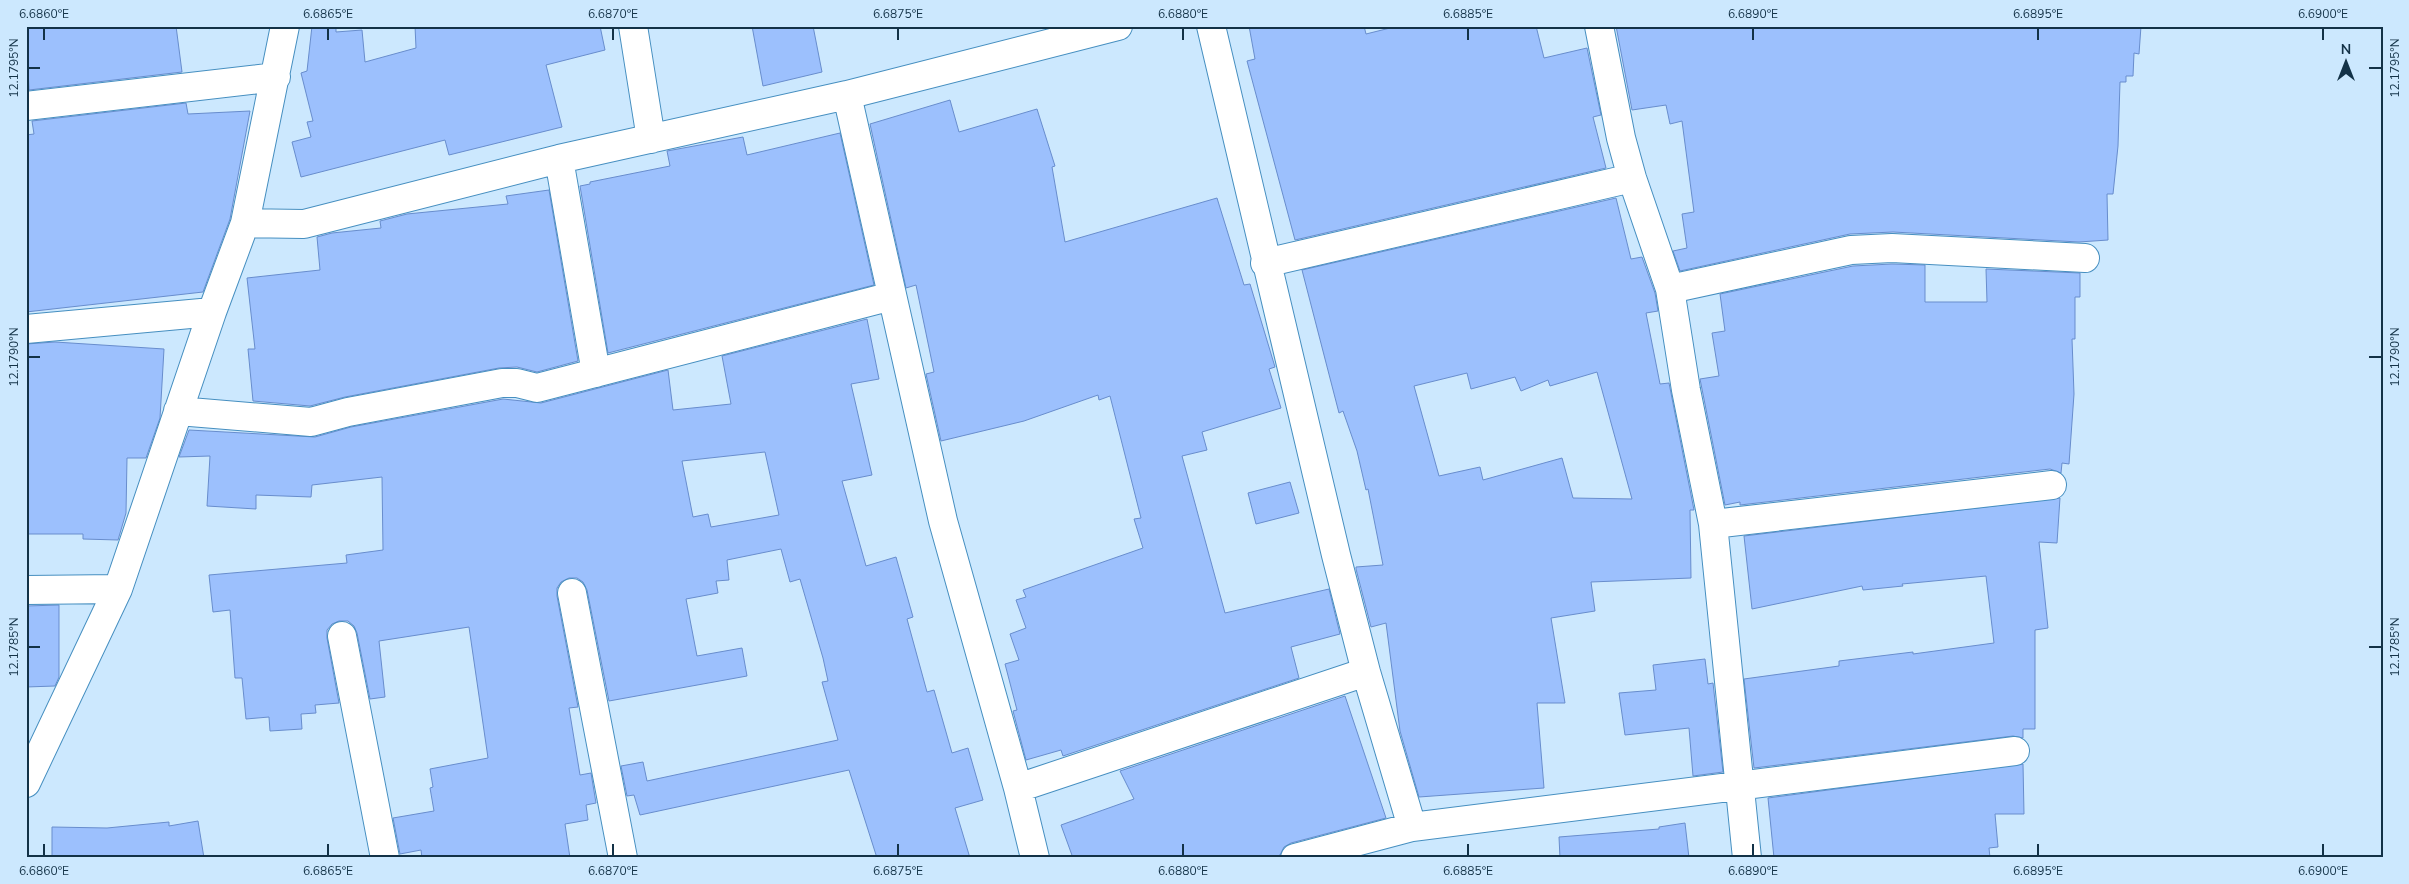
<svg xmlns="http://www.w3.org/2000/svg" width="2409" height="884" viewBox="0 0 2409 884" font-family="'Nunito Sans',sans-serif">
<rect width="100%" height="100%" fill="#cce8fe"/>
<path fill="#9cc0fd" stroke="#688dcd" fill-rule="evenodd" d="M 26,26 L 176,26 L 182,72 L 29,90 Z
M 312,26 L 336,26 L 336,32 L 362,30 L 365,62 L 416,48 L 415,26 L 600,26 L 605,50 L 546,65 L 562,127 L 449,155 L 445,140 L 301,177 L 292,142 L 311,137 L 307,122 L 313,121 L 301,73 L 307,71 Z
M 752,26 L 813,26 L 822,72 L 763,86 Z
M 1249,26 L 1364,26 L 1366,34 L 1398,26 L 1536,26 L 1544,58 L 1587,48 L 1601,115 L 1593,117 L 1606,168 L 1295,240 L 1247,61 L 1255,59 Z
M 1616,26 L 2141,26 L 2139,54 L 2134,53 L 2133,76 L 2126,76 L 2126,82 L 2120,82 L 2118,146 L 2113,194 L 2107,194 L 2108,240 L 2079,242 L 1893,232 L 1850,234 L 1680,271 L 1673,251 L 1687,248 L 1682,214 L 1694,212 L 1682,121 L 1670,124 L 1666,105 L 1632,110 Z
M 950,100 L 959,132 L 1037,109 L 1055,166 L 1052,167 L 1065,242 L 1217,198 L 1244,285 L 1250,284 L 1275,367 L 1269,369 L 1281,408 L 1202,432 L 1207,450 L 1182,456 L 1225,613 L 1329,589 L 1340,634 L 1291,647 L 1299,678 L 1063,756 L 1061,750 L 1026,760 L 1013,711 L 1017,710 L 1005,664 L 1019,660 L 1010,634 L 1026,628 L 1016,600 L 1026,597 L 1023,590 L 1143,548 L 1134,519 L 1141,518 L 1110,396 L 1099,400 L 1098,395 L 1024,421 L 941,441 L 926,374 L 934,372 L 916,285 L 906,288 L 870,124 Z
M 186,103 L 188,114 L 250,111 L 230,219 L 203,292 L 26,312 L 26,135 L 34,134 L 32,121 Z
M 840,133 L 874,285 L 608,353 L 580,186 L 590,184 L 590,182 L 670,166 L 667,151 L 743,137 L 747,155 Z
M 549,190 L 578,361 L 537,372 L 517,367 L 499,368 L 345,397 L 310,406 L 253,401 L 248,349 L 255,349 L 247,278 L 320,270 L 317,237 L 332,233 L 381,228 L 380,221 L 407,214 L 508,204 L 506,196 Z
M 1616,198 L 1631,259 L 1642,257 L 1655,293 L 1658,311 L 1646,313 L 1660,384 L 1669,383 L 1694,510 L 1690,510 L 1691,578 L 1591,582 L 1595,611 L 1551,618 L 1565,703 L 1537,703 L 1544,788 L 1419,797 L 1400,731 L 1386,623 L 1371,627 L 1356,569 L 1356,567 L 1383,565 L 1368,489 L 1366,490 L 1357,451 L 1343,411 L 1339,413 L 1302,270 ZM 1597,372 L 1632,499 L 1573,498 L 1562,458 L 1483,480 L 1480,467 L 1439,476 L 1414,386 L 1467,373 L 1471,389 L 1515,377 L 1521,391 L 1548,380 L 1550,386 Z
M 1892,264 L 1925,265 L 1925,302 L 1987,302 L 1986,269 L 2080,273 L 2080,297 L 2075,297 L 2075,339 L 2072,339 L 2074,394 L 2069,464 L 2062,463 L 2061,473 L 2050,469 L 1740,505 L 1740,502 L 1725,505 L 1700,379 L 1719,376 L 1712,333 L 1725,331 L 1720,294 L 1853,266 Z
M 867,319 L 879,379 L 851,384 L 872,475 L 842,481 L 866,566 L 896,557 L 913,617 L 907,619 L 927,692 L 934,690 L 952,753 L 968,748 L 983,800 L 955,808 L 970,858 L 877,858 L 849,770 L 640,815 L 634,795 L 627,796 L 621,766 L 643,762 L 647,781 L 838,740 L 822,682 L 828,681 L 823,658 L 800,579 L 790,582 L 781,549 L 727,560 L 729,580 L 716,581 L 718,593 L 686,599 L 697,656 L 742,648 L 747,676 L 609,701 L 587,590 L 583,582 L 577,578 L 569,578 L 561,582 L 557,588 L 557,596 L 578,707 L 569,708 L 580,775 L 591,773 L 596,803 L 586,805 L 588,820 L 565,824 L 570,858 L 422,858 L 421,850 L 400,854 L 393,818 L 434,811 L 430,788 L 433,787 L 430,769 L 488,758 L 469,627 L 379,641 L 385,697 L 370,699 L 357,633 L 354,626 L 348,621 L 339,621 L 332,624 L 327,630 L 327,638 L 339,703 L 315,705 L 316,713 L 301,714 L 302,729 L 270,731 L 269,717 L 246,719 L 242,678 L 235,678 L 230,610 L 213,612 L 209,575 L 347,563 L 346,555 L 383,550 L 382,477 L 312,485 L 311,497 L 256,495 L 256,509 L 207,506 L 210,456 L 179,457 L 189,430 L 315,437 L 351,427 L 503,399 L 541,403 L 668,370 L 673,410 L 731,404 L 722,356 ZM 765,452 L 779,515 L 711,527 L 708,514 L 693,517 L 682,461 Z
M 55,342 L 164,349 L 160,418 L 146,458 L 127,458 L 126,513 L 118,540 L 83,539 L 83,534 L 26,534 L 26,344 Z
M 1290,482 L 1299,513 L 1256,524 L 1248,493 Z
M 2060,498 L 2057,543 L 2039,542 L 2048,628 L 2035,630 L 2035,729 L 2023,729 L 2023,738 L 2013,736 L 1754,768 L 1744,679 L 1839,666 L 1839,661 L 1913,652 L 1913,654 L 1994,643 L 1986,576 L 1902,584 L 1903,586 L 1863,590 L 1862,586 L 1752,609 L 1744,536 Z
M 59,605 L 59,677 L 55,686 L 26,687 L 26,606 Z
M 1705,659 L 1708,684 L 1713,683 L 1723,772 L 1693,776 L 1689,728 L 1625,735 L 1619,693 L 1656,690 L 1653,665 Z
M 1345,696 L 1386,818 L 1291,843 L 1284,847 L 1280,855 L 1273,858 L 1073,858 L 1061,825 L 1134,799 L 1120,771 Z
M 2023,764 L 2024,814 L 1995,814 L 1998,847 L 1989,848 L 1990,858 L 1774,858 L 1768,798 Z
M 198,821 L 204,858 L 52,857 L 52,827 L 107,828 L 169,822 L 169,826 Z
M 1685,823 L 1689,858 L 1560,858 L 1559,837 L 1659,829 L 1659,827 Z"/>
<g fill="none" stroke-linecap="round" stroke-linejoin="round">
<defs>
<path id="minor" d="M 633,26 L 651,139
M 1211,26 L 1336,555 L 1366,672 L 1412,827
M 1599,26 L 1621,138 L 1632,178 L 1670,289 L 1686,390 L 1713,524 L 1747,858
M 847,95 L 943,521 L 1018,788 L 1035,858
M 26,106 L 276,77
M 559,159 L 596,373
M 245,223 L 304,224 L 559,159 L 847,95 L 1118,26
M 1265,263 L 1632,178
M 1670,289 L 1851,250 L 1892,248 L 2085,258
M 26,329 L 212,312
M 178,411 L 311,422 L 348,412 L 502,383 L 517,383 L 537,388 L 892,296
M 1713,524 L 2052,485
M 26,590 L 118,589
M 572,593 L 623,858
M 342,636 L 385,858
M 26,783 L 118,589 L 212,312 L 245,223 L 285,26
M 1018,788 L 1366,672
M 1295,858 L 1412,827 L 2015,751"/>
</defs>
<use href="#minor" stroke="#468fc0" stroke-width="30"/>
<use href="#minor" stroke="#fff" stroke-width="28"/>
</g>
<path fill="none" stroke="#133247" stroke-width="2" d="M 44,28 L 44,40M 328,28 L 328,40M 613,28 L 613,40M 898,28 L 898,40M 1183,28 L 1183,40M 1468,28 L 1468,40M 1753,28 L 1753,40M 2038,28 L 2038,40M 2323,28 L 2323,40M 28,68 L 40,68M 2369,68 L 2382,68M 28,357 L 40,357M 2369,357 L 2382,357M 28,647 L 40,647M 2369,647 L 2382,647M 44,844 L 44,856M 328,844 L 328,856M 613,844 L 613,856M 898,844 L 898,856M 1183,844 L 1183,856M 1468,844 L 1468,856M 1753,844 L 1753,856M 2038,844 L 2038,856M 2323,844 L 2323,856"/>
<rect width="2409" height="884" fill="none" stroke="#cce8fe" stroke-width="55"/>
<g transform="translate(2346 62)" stroke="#cce8fe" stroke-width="4" paint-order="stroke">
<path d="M0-4L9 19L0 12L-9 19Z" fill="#133247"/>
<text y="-8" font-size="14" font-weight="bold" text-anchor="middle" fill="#133247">N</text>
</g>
<rect x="28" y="28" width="2354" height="828" fill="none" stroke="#133247" stroke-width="2"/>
<g font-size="12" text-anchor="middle" fill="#133247">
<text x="44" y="18">6.6860°E</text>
<text x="328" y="18">6.6865°E</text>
<text x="613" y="18">6.6870°E</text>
<text x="898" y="18">6.6875°E</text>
<text x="1183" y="18">6.6880°E</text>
<text x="1468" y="18">6.6885°E</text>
<text x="1753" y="18">6.6890°E</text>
<text x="2038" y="18">6.6895°E</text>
<text x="2323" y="18">6.6900°E</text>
<text transform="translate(14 68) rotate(-90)" y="4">12.1795°N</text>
<text transform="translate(2395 68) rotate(-90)" y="4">12.1795°N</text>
<text transform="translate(14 357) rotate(-90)" y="4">12.1790°N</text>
<text transform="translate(2395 357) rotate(-90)" y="4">12.1790°N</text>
<text transform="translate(14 647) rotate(-90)" y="4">12.1785°N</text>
<text transform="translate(2395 647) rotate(-90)" y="4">12.1785°N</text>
<text x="44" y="875">6.6860°E</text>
<text x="328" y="875">6.6865°E</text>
<text x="613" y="875">6.6870°E</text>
<text x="898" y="875">6.6875°E</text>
<text x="1183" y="875">6.6880°E</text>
<text x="1468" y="875">6.6885°E</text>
<text x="1753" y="875">6.6890°E</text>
<text x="2038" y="875">6.6895°E</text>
<text x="2323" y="875">6.6900°E</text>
</g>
</svg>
